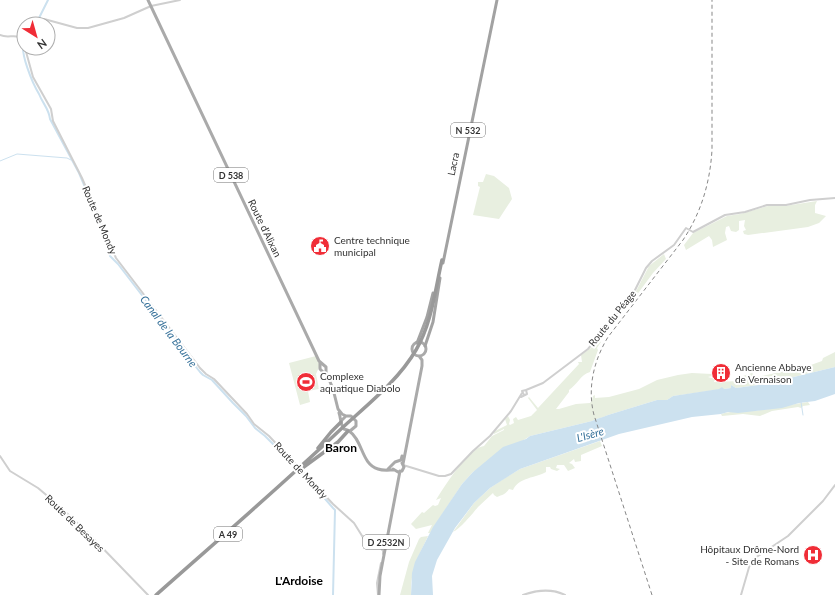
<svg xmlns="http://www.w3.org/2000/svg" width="835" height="595" viewBox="0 0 835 595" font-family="Lato,sans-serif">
<rect width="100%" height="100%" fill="#fff"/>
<path fill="#e8efe0" d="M 486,174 L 494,176 L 509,188 L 512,199 L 499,219 L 473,215 L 480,187 L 478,186 L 478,182 L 483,182 Z
M 817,201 L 815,205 L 815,213 L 826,216 L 819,223 L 808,227 L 748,235 L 744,234 L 743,231 L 746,230 L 744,226 L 745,220 L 739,221 L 739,230 L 736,232 L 731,231 L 729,226 L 726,227 L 725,233 L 727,240 L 713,247 L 712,240 L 709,236 L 686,250 L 684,245 L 693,233 L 727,216 L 740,214 L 768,206 L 785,206 Z
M 664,254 L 666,259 L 653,273 L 636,296 L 633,297 L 649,266 Z
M 599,340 L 601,342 L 597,348 L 598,350 L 590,372 C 581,374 577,385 569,390 L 569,392 L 556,409 L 559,409 L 576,404 L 590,403 L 592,400 L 593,396 L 595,395 L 595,398 L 609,397 L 639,389 L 657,380 L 678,375 L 692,373 L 712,374 L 712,376 L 708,377 L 715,379 L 714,382 L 741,381 L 743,376 L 752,373 L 757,377 L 808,366 L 822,361 L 823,358 L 835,352 L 835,367 L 765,384 L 736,388 L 731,385 L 731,388 L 673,396 L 667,400 L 657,400 L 608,415 C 603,418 597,418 592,421 L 530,436 L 473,472 L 462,484 L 430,533 L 428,533 L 432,525 L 416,529 L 411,524 L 422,512 L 424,513 L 433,505 L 435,506 L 438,505 L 441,498 L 436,500 C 444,487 469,447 484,446 L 492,436 L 504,430 L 504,429 L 494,434 L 493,432 L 507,425 L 505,419 L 508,416 L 510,420 L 509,424 L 510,425 L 514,423 L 513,419 L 516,417 L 518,420 L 531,416 L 537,410 L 528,398 L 529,397 L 538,408 L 579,364 L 578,362 L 582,362 L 581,355 L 591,348 L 596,341 Z
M 316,356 L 320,365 L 316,374 L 319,389 L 308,391 L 310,402 L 300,405 L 289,363 Z
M 808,402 L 810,405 L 803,406 L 801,408 L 798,407 L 772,411 L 760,416 L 743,414 L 722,416 L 721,414 C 733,410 748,412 761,410 C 777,408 792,404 808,402 Z
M 600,441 L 602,446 L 581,455 L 581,461 L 575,462 L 574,459 L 569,463 L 572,464 L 575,468 L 568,471 L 564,465 L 557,465 L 556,468 L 560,469 L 557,471 L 551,469 L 550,467 L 546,467 L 546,472 C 536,478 519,477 513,490 L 509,489 C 506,494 502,495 497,497 L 494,495 L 493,493 C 488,498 483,502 478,507 C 473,513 460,529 453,532 L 474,503 L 490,488 L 505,478 L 520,469 Z
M 428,536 C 418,558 410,570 411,595 L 400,595 L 409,562 L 419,539 L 421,537 Z"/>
<path fill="#cce1ef" d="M 835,367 L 835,394 L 815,401 L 799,403 L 782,408 L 738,413 L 728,412 L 721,414 L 692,417 L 619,434 L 520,469 L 490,488 L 474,503 L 455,528 L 437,560 L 432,576 L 433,595 L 411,595 L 412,573 L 415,562 L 433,527 L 462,484 L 473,472 L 503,447 L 526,439 L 530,436 L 592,421 C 597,418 602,418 608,415 L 657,400 L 667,400 L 673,396 L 719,389 L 722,387 L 724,389 L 731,388 L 731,385 L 736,388 L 765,384 Z"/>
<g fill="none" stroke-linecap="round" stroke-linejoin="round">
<path stroke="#cce1ef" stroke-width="1" d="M 0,161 L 17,154 L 67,158 L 71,160
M 801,402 L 803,415"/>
<path stroke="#cce1ef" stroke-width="2" d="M 36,24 L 48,0
M 24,41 C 19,52 33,84 39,94 C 43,104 49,109 50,119 L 79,173 L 107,239
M 109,245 L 110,256 L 118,264 L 174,337 L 176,342 L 200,372 L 203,375 L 212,380 L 233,403 L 246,416 L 255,428 L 265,436 L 307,478 L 333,508 L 335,510 L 333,595"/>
<path stroke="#cfcfcf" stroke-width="2" d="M 40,24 L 44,19 L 77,28 L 88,28 L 124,18 L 151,6 L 180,0
M 0,35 C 8,39 16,33 24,39
M 25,48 L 33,77 L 51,109 L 53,121 L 82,178 L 116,258 L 200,368 L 206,374 L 214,379 L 247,414 L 254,424 L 269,436 L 333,504 L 354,523 L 364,539 L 379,546 L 383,551 L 383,554
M 526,390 L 543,383 L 588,349 L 633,294 L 646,268 L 652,261 L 674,245 L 686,228 L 693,232 L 725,215 L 745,212 L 767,205 L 786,205 L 810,200 L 835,198
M 521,397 L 527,394 L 526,390 L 522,391 L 524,395
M 0,456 L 10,471 L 38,488 L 57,504 L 88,533 L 148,595
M 403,465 L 439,476 L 445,476 L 451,474 L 473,451 L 490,436 L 511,411 L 522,393
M 378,595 L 377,583 L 381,563
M 523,595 C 537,590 551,588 565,595
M 741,595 L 750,564 L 752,560 L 788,536 L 823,501 L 835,485"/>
<path stroke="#aaa" stroke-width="3" d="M 148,0 L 319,361 L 326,367 L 326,372 L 333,389 L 338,409 L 342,414 L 346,416
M412 349a7 7 0 1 1 14 0a7 7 0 1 1-14 0Z
M 320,362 L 320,369 L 326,375
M 339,413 C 341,418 340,424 344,429 L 350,431 L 356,426 L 356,421 L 351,416 L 346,416 L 342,420
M 349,431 C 363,440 361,464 378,469 C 383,471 389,470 394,470
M 403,464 L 422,366 L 422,360 L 419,356
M 388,469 L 395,462 L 401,460 L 402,456
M 393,469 L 398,472 L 402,471 L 404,467 L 402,463
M 379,595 L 380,576 L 400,471"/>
<path stroke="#a2a2a2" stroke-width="3" d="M 443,263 L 497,0
M 417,343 L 427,317 L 433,293
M 425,346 L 433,322 L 440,278"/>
<path stroke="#999" stroke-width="3.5" d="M 318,448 L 331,432 L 341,422
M 301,469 L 338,442 L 348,431
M 156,595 C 218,540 281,486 341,429 C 367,405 398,381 416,350 C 432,323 435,290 442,260"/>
<path stroke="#878787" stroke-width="1" stroke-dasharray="4 3" stroke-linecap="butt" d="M 652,595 L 594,415 C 587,388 594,360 608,337 L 683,240 C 701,213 710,183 712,150 L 712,0"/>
</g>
<defs>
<symbol id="civic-disc" viewBox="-11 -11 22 22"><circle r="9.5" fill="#f02d37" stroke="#fff"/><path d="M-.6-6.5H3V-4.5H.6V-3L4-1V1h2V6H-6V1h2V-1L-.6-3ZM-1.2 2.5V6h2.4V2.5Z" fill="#fff"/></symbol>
<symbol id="building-disc" viewBox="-11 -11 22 22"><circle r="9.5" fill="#f02d37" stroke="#fff"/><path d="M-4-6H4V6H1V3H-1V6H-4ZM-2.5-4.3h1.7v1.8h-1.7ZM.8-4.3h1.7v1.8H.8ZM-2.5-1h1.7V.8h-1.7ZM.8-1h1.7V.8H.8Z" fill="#fff"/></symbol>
<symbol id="stadium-disc" viewBox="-11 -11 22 22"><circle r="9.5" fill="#f02d37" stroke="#fff"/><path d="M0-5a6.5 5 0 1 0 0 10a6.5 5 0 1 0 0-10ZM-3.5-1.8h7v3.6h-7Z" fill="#fff"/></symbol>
<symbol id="hospital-disc" viewBox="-11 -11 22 22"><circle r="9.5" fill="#f02d37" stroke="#fff"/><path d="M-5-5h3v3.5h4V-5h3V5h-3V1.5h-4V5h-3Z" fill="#fff"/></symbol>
</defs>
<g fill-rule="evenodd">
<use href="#civic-disc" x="309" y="235" width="22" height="22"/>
<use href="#building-disc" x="710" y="362" width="22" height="22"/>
<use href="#stadium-disc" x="295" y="371" width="22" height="22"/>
<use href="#hospital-disc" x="802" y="544" width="22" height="22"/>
</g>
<g text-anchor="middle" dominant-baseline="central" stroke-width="4" stroke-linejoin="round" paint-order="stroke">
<g fill="#fff" stroke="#707070" stroke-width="1">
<rect x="451" y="123" width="34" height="14" rx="3"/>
<rect x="214" y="168" width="34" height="14" rx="3"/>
<rect x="214" y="527" width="28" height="14" rx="3"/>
<rect x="363" y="535" width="46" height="14" rx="3"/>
</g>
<g font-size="9" font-weight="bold" fill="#323232">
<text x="468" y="130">N 532</text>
<text x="231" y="175">D 538</text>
<text x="228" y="534">A 49</text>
<text x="386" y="542">D 2532N</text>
</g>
<g font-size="10" fill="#323232" stroke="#fff">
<text transform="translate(453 164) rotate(-78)">Lacra</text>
<text transform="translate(100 220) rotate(67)">Route de Mondy</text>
<text transform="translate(265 228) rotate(64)">Route d'Alixan</text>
<text transform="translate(612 318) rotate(-51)">Route du Péage</text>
<text transform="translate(301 470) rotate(47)">Route de Mondy</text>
<text transform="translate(75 523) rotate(44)">Route de Besayes</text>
</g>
<g font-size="10" fill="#323232" stroke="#fff" text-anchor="start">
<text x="334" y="240">Centre technique<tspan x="334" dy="12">municipal</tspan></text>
<text x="735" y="367">Ancienne Abbaye<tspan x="735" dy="12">de Vernaison</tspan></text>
<text x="320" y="376">Complexe<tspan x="320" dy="12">aquatique Diabolo</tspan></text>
<text x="799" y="549" text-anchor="end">Hôpitaux Drôme-Nord<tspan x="799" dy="12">- Site de Romans</tspan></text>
</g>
<g font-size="11" font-style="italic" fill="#39739b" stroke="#fff">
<text transform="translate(169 331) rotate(53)">Canal de la Bourne</text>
<text transform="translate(590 434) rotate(-16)">L'Isère</text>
</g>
<g font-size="12" font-weight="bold" fill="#000" stroke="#fff">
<text x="341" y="447">Baron</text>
<text x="299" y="580">L'Ardoise</text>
</g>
</g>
<g transform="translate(36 36) rotate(143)"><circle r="19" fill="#ffffff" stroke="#adadad"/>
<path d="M0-3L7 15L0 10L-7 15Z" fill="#f02d37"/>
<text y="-6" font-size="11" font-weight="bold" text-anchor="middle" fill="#323232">N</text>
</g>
</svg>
